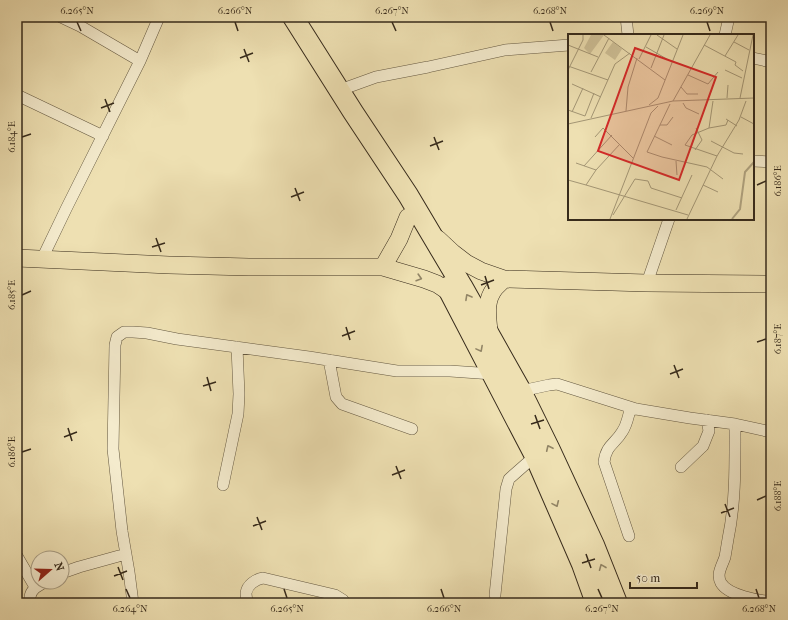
<svg xmlns="http://www.w3.org/2000/svg" width="788" height="620" viewBox="0 0 788 620" font-family="'IM FELL French Canon',serif">
<rect width="100%" height="100%" fill="#eee0b2"/>
<filter id="stains"><feTurbulence type="fractalNoise" baseFrequency=".005" numOctaves="4"/><feColorMatrix values="0 0 0 0 .2 0 0 0 0 .09 0 0 0 0 .02 0 0 0 .5 -.17"/></filter>
<radialGradient id="worn" r=".72"><stop offset=".6" stop-color="#630" stop-opacity="0"/><stop offset="1" stop-color="#630" stop-opacity=".3"/></radialGradient>
<g fill="none" stroke-linecap="round" stroke-linejoin="round">
<defs>
<path id="street" d="M 61,17 L 80,26 L 140,61
M 626,17 L 628,35
M 725,35 L 729,17
M 753,58 L 771,62
M 340,90 L 376,77 L 428,67 L 505,50 L 569,45
M 17,95 L 103,136
M 753,161 L 771,162
M 42,259 L 66,209 L 140,61 L 159,17
M 647,283 L 669,219
M 329,360 L 336,397 L 342,404 L 412,429
M 521,391 L 549,385 L 557,384 L 636,409 L 690,418 L 735,424 L 771,432
M 735,424 C 735,462 736,501 728,539 C 727,545 726,551 725,557 C 722,566 716,574 721,583 C 728,595 758,601 771,601
M 681,467 L 703,446 L 709,431 L 707,420
M 223,485 L 238,414 L 239,394 L 237,347
M 629,536 L 604,462 C 606,445 615,444 622,432 C 627,425 628,417 630,410 L 636,409
M 17,556 L 35,587
M 62,573 L 79,567 L 126,554
M 495,595 L 506,489 L 509,479 L 535,456
M 30,597 C 31,589 38,586 45,582
M 133,603 L 129,572 L 122,531 L 113,449 L 115,345 L 117,337 L 124,332 L 133,332 L 147,333 L 177,339 L 309,357 L 397,371 L 450,371 L 493,374
M 247,603 C 247,600 246,596 246,593 C 247,585 256,579 263,578 L 335,595 L 343,600 L 345,603"/>
<path id="primary" d="M 438,239 L 453,253 L 466,263 L 481,271 L 504,279 L 647,283 L 771,284
M 17,258 L 169,265 L 249,267 L 383,267 L 424,279 L 437,284 L 452,294
M 383,267 L 399,239 L 408,217
M 489,332 C 488,317 484,302 495,288 C 498,285 501,282 504,279"/>
<path id="highway" d="M 293,17 L 353,112 L 408,195 L 462,286 L 521,391 L 550,450 L 594,545 L 617,603
M 447,287 L 535,456 L 582,564 L 596,603"/>
</defs>
<use href="#street" stroke="#645841" stroke-width="12"/>
<use href="#primary" stroke="#362a1b" stroke-width="18"/>
<use href="#highway" stroke="#362a1b" stroke-width="22"/>
<use href="#street" stroke="#f4ebcd" stroke-width="11"/>
<use href="#primary" stroke="#eee0b2" stroke-width="17"/>
<use href="#highway" stroke="#eee0b2" stroke-width="20"/>
</g>
<defs><path id="oneway-chevron" d="M-2-3.5L2.5 0L-2 3.5" fill="none" stroke-width="1.6" stroke-linecap="round" stroke-linejoin="round"/></defs>
<g stroke="#928566">
<use href="#oneway-chevron" transform="translate(419 278) rotate(17)"/>
<use href="#oneway-chevron" transform="translate(468 297) rotate(-119)"/>
<use href="#oneway-chevron" transform="translate(480 349) rotate(62)"/>
<use href="#oneway-chevron" transform="translate(549 448) rotate(-115)"/>
<use href="#oneway-chevron" transform="translate(556 504) rotate(66)"/>
<use href="#oneway-chevron" transform="translate(602 567) rotate(-112)"/>
</g>
<path fill="none" stroke="#362a1b" stroke-width="1.5" d="M 77,22 L 81,31M 235,22 L 238,31M 392,22 L 396,31M 550,22 L 553,31M 707,22 L 710,31M 244,49 L 249,62M 240,58 L 253,53M 105,99 L 110,112M 101,108 L 114,103M 22,137 L 31,134M 434,137 L 439,150M 430,146 L 443,141M 757,185 L 766,181M 295,188 L 300,201M 291,197 L 304,192M 156,238 L 161,252M 152,247 L 165,243M 485,276 L 489,289M 481,285 L 494,280M 22,295 L 31,291M 346,327 L 350,340M 342,336 L 355,331M 757,342 L 766,339M 674,365 L 679,378M 670,374 L 683,369M 207,377 L 211,391M 203,386 L 216,382M 535,415 L 540,429M 531,424 L 544,420M 68,428 L 72,441M 64,437 L 77,432M 22,452 L 31,449M 396,466 L 401,479M 392,475 L 405,470M 757,500 L 766,496M 725,504 L 730,517M 721,513 L 734,508M 257,517 L 262,530M 253,526 L 266,521M 586,554 L 591,568M 582,563 L 595,559M 118,567 L 123,580M 114,576 L 127,571M 126,589 L 130,598M 284,589 L 287,598M 441,589 L 444,598M 598,589 L 602,598M 756,589 L 759,598"/>
<g transform="translate(568 34)">
<rect width="186" height="186" fill="#eee0b2"/>
<path d="M 23,1 L 36,1 L 22,20 L 16,14 ZM 45,8 L 54,15 L 47,26 L 37,19 Z" fill="#cfc198"/>
<path fill="none" stroke="#afa27f" stroke-width="2" d="M 164,185 L 172,175 L 177,138 L 186,128"/>
<path fill="none" stroke="#a49776" stroke-width="1" d="M 36,1 L 97,46M 89,1 L 109,15M 166,8 L 181,16M 0,11 L 30,23M 136,11 L 168,28 L 167,31 L 175,37M 78,13 L 104,28M 157,22 L 170,1M 71,25 L 83,1M 0,32 L 40,46M 83,34 L 96,1M 0,36 L 15,6 L 15,1M 157,36 L 174,44M 23,38 L 41,4M 120,41 L 140,50 L 150,38M 4,50 L 33,63M 113,53 L 119,60 L 130,60M 159,64 L 160,51M 172,64 L 185,1M 105,67 L 142,1M 145,67 L 141,94 L 124,101 L 117,111 L 149,122M 115,69 L 118,74 L 131,80M 102,70 L 79,118 L 94,123 L 139,133 L 155,145M 81,71 L 90,64 L 115,1M 0,76 L 17,82 L 26,59M 58,77 L 60,53 L 69,24M 4,78 L 15,54M 173,83 L 186,90M 23,84 L 47,30 L 62,19M 158,85 L 169,92M 0,90 L 105,67 L 186,64M 92,91 L 99,91 L 105,83M 141,94 L 158,91 L 160,86M 86,102 L 104,111M 27,103 L 35,94 L 65,124M 143,107 L 166,119 L 175,120M 52,110 L 28,136 L 18,151 L 120,181M 127,116 L 134,106 L 128,94M 108,127 L 109,141M 8,129 L 28,136M 16,132 L 44,101M 0,146 L 18,151M 135,151 L 150,158M 108,176 L 124,141M 45,181 L 67,145 L 80,147 L 83,154 L 114,164M 42,185 L 83,79 L 90,72M 119,185 L 149,122 L 171,86 L 178,67"/>
<path fill="#d62828" fill-opacity="0.15" stroke="#d62828" stroke-width="2" d="M 67,14 L 148,43 L 111,146 L 30,117 Z"/>
<rect width="186" height="186" fill="none" stroke="#362a1b" stroke-width="2"/>
</g>
<rect width="788" height="620" fill="none" stroke="#eee0b2" stroke-width="44"/>
<g transform="translate(50 570) rotate(70)"><circle r="19" fill="#f4ebcd" stroke="#a89e86"/>
<path d="M0-3L7 15L0 10L-7 15Z" fill="#8f2418"/>
<text y="-6" font-size="11" font-weight="bold" text-anchor="middle" fill="#362a1b">N</text>
</g>
<path d="M630 582v6h67v-6" fill="none" stroke="#362a1b" stroke-width="2"/>
<text x="636" y="582" font-size="12" fill="#362a1b" stroke="#f4ebcd" stroke-width="3" paint-order="stroke">50 m</text>
<rect x="22" y="22" width="744" height="576" fill="none" stroke="#362a1b" stroke-width="1.5"/>
<g font-size="10" text-anchor="middle" fill="#362a1b">
<text x="77" y="14">6.265°N</text>
<text x="235" y="14">6.266°N</text>
<text x="392" y="14">6.267°N</text>
<text x="550" y="14">6.268°N</text>
<text x="707" y="14">6.269°N</text>
<text transform="translate(11 137) rotate(-90)" y="4">6.184°E</text>
<text transform="translate(777 181) rotate(-90)" y="4">6.186°E</text>
<text transform="translate(11 295) rotate(-90)" y="4">6.185°E</text>
<text transform="translate(777 339) rotate(-90)" y="4">6.187°E</text>
<text transform="translate(11 452) rotate(-90)" y="4">6.186°E</text>
<text transform="translate(777 496) rotate(-90)" y="4">6.188°E</text>
<text x="130" y="612">6.264°N</text>
<text x="287" y="612">6.265°N</text>
<text x="444" y="612">6.266°N</text>
<text x="602" y="612">6.267°N</text>
<text x="759" y="612">6.268°N</text>
</g>
<rect width="100%" height="100%" filter="url(#stains)"/>
<rect width="100%" height="100%" fill="url(#worn)"/>
</svg>
